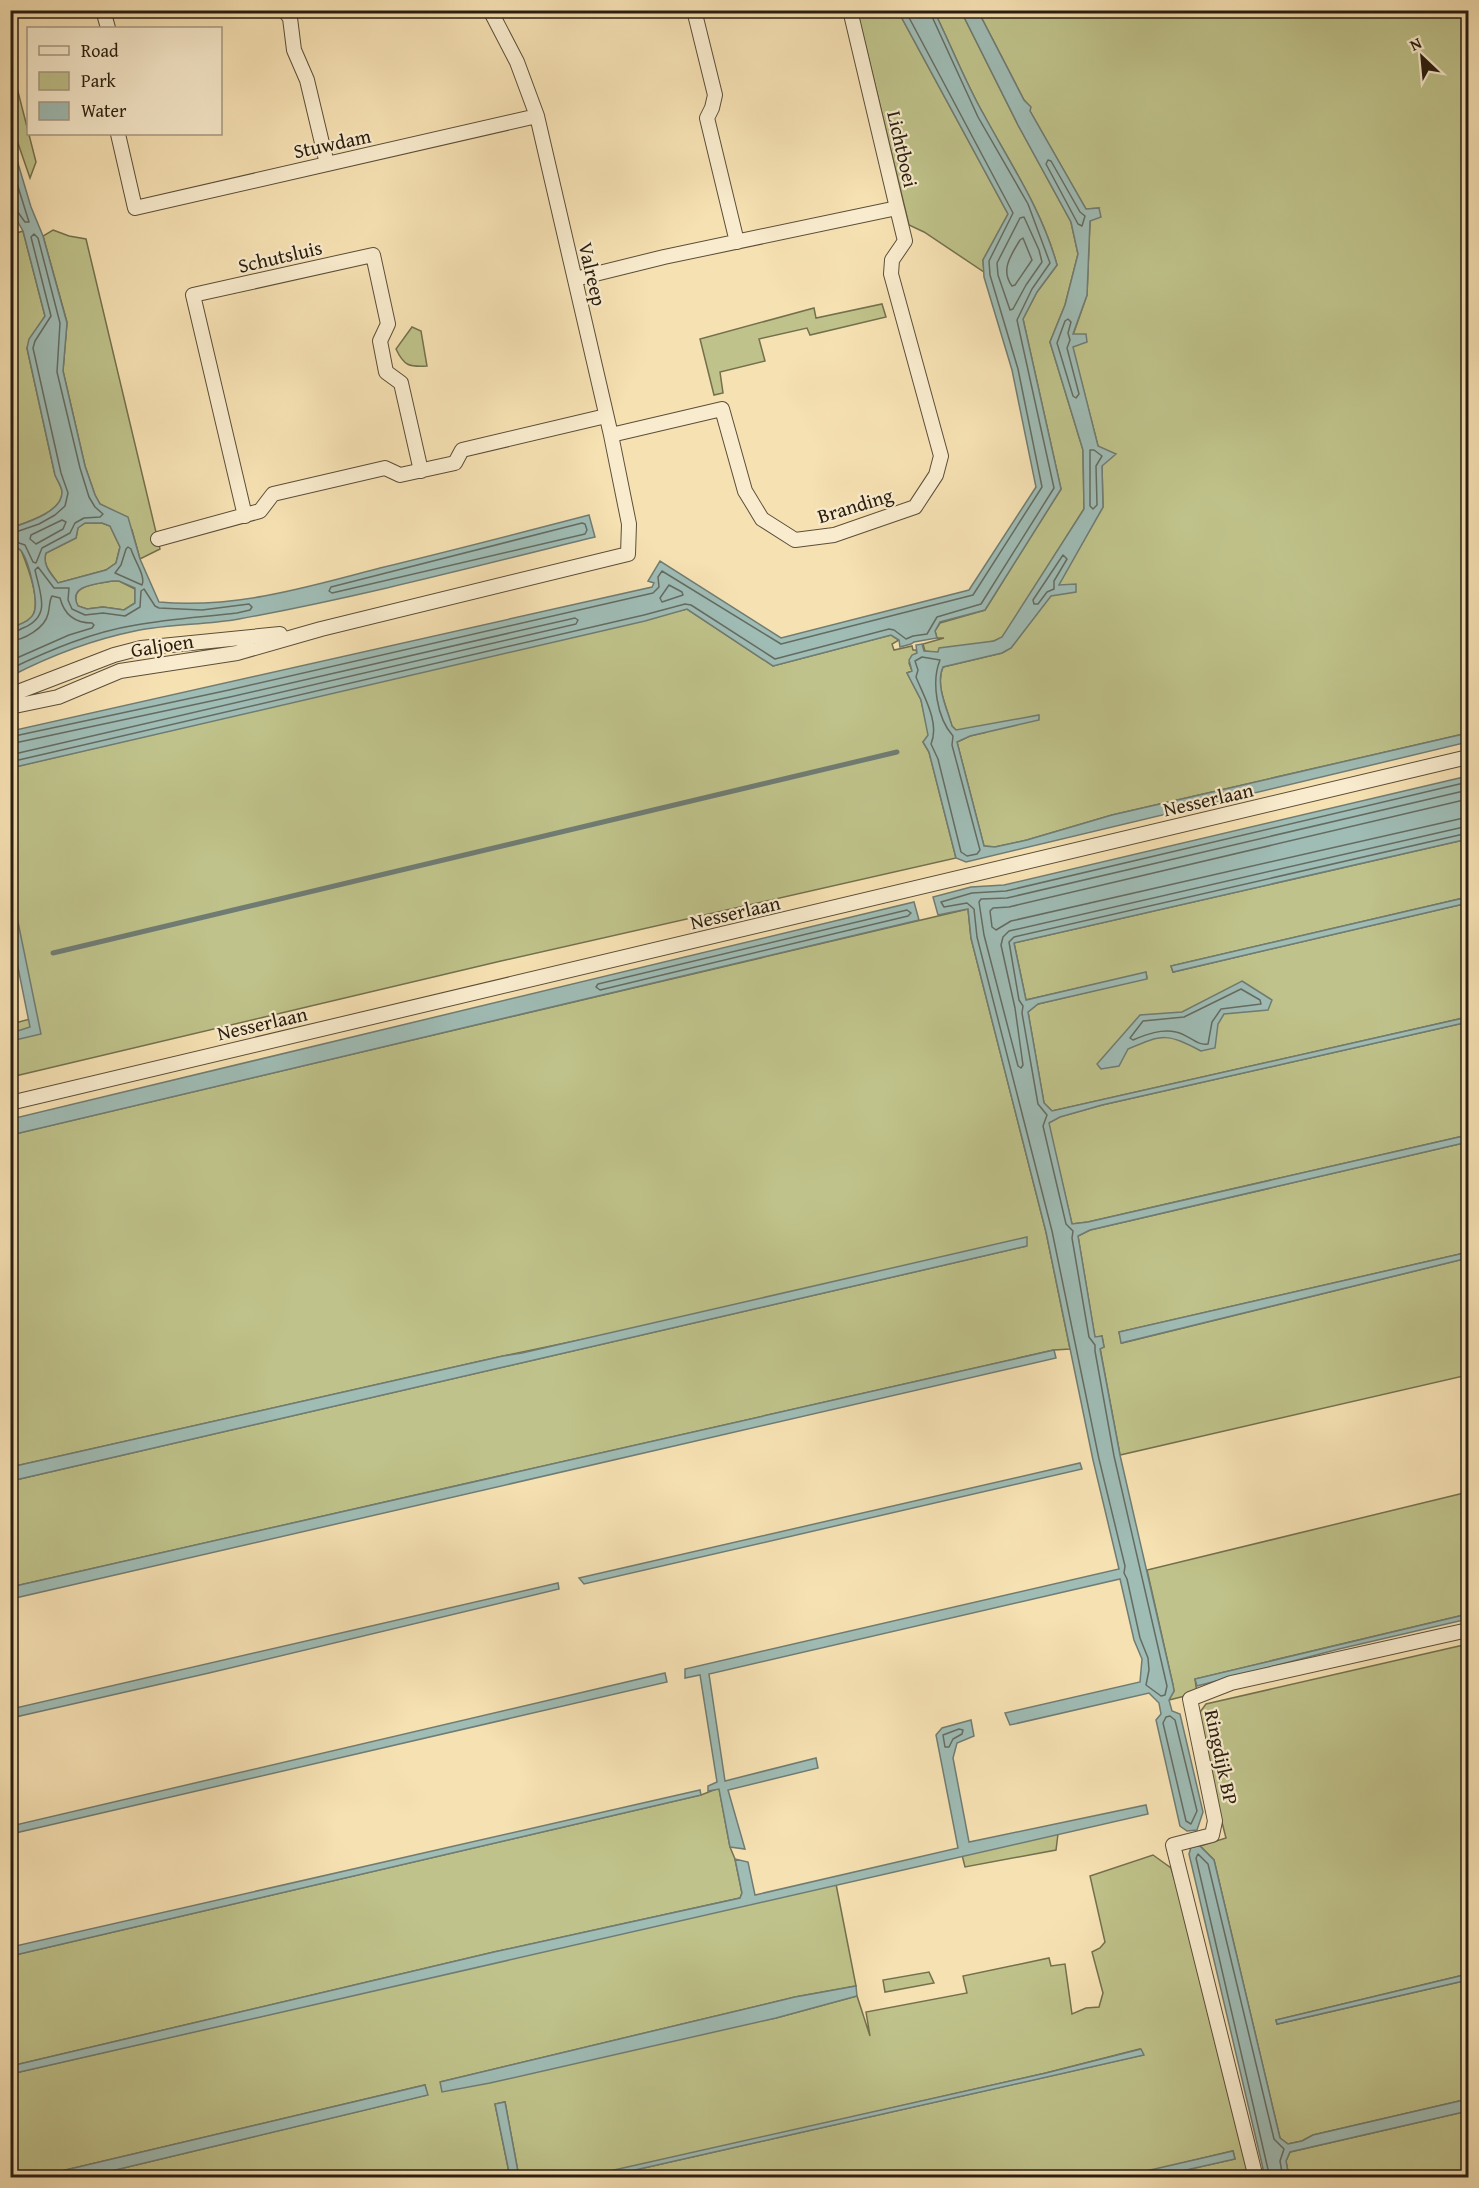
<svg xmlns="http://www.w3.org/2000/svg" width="1479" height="2188" viewBox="0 0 1479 2188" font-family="'Gentium Book Plus',serif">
<rect width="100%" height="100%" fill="#f6e1b3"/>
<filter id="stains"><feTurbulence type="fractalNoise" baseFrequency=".00333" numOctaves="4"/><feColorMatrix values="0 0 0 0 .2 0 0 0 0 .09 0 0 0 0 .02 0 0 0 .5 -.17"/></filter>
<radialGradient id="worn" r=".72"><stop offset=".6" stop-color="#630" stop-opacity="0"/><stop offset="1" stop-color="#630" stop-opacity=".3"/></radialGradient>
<path fill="#bfc28a" stroke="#74704d" stroke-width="1.5" d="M 857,11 L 898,11 L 1008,214 L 983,260 L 984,272 L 924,232 L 909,225 Z
M 934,11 L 961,11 L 1018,125 L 1071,222 L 1078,254 L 1065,305 L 1050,342 L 1083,450 L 1084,509 L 1003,637 L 994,641 L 939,653 L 925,651 L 923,644 L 944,638 L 937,638 L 935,631 L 940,623 L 985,610 L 1061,489 L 1023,319 L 1037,292 L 1057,265 C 1042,210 1011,165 984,115 C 965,82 951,45 934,11 Z
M 978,11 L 1468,11 L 1468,733 L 1112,815 L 1027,840 L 995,847 L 984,846 L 957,742 L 970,736 L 987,732 L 956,730 L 952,726 C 947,708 935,684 943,667 L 1002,653 L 1011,648 L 1058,585 L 1103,507 L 1102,466 L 1098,446 L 1072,346 L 1073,335 L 1087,295 L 1090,221 L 1099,208 L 1086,209 L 1030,111 L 1030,107 L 1024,100 Z
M 10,71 L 14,76 L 36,162 L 30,178 L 11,123 Z
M 53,230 L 69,236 L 86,239 L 160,549 L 140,559 L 132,530 L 111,510 L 100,504 L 95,495 L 85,466 L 63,371 L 67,322 L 43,236 Z
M 23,231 L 45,316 L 27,348 L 55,475 C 57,480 62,487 62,492 C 63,512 25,523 11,528 L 10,487 L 12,486 L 10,478 L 10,235 Z
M 882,304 L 886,317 L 810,335 L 807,328 L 759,339 L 765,361 L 720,372 L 723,393 L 714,395 L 700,339 L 814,308 L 816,318 Z
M 412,327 L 421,331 L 427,366 C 409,367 404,366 396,349 Z
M 85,523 L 102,523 L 110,526 L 120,547 L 116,563 L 106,570 L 58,583 C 51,573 42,565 46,553 L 76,538 L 78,527 Z
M 11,544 L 21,550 C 27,565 43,604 31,618 C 26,623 17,625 11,629 Z
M 112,581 L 119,581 L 135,589 L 135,603 L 124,610 L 103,607 L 87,609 L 78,606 C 67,585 97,584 112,581 Z
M 687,609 L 773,666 L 891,635 L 899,640 L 892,644 L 894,650 L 912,646 L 913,650 L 916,650 L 917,653 L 909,663 L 912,671 L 907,673 L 921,700 L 929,735 L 923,742 L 929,752 L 956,858 L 501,961 L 11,1077 L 11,1024 L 34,1018 L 11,898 L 10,768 Z
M 1468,839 L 1468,897 L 1171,966 L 1173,972 L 1468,903 L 1468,1017 L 1052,1111 L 1044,1103 L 1028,1012 L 1038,1004 L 1147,978 L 1146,973 L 1026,1000 L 1014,943 Z
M 968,909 L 971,938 L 1046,1232 L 1070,1349 L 1054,1350 L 11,1587 L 11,1481 L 1027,1246 L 503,1356 L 11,1467 L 10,1135 Z
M 1468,1022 L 1468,1135 L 1088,1222 L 1072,1224 L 1048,1123 L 1059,1117 L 1102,1105 Z
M 1468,1142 L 1468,1256 L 1460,1254 L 1119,1332 L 1122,1343 L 1468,1258 L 1468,1375 L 1120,1455 L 1100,1348 L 1104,1347 L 1102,1336 L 1095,1338 L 1078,1236 L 1090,1230 Z
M 1468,1492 L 1468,1614 L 1195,1679 L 1197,1693 L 1169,1700 L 1174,1691 L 1173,1685 L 1147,1570 Z
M 1468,1644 L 1468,1974 L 1276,2020 L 1277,2024 L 1468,1980 L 1468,2099 L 1313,2135 L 1302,2141 L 1288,2144 L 1280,2138 L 1214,1860 L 1200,1846 L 1226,1838 L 1197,1724 L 1200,1712 L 1206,1704 Z
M 719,1788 L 730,1847 L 735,1859 L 742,1893 L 740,1898 L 494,1952 L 11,2066 L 10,1956 L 701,1795 Z
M 1058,1834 L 1056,1850 L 965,1867 L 962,1855 Z
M 1153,1855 L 1171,1868 L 1193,1940 L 1250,2177 L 1155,2177 L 1235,2159 L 1233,2151 L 1120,2178 L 604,2177 L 1143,2055 L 1140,2049 L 1046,2073 L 583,2178 L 519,2177 L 505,2102 L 495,2104 L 510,2177 L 86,2177 L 427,2095 L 425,2085 L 36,2177 L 11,2177 L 10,2074 L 836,1884 L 856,1986 L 795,1997 L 440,2082 L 776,2018 L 857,1996 L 870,2036 L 866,2012 L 967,1993 L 963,1976 L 1049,1958 L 1051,1966 L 1065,1964 L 1072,2014 L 1086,2008 L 1099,2007 L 1103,1993 L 1092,1952 L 1100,1948 L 1105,1942 L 1090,1876 Z
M 929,1972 L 934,1983 L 885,1992 L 883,1980 Z
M 1468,2111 L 1468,2177 L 1289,2177 L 1286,2161 L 1290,2152 Z"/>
<path fill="#9fbcb5" stroke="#707c73" stroke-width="1.5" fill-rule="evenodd" d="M 898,11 L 934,11 C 951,45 965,82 984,115 C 1011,165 1042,210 1057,265 L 1037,292 L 1023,319 L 1061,489 L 985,610 L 940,622 L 935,631 L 937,638 L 914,642 L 911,644 L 900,647 L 899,640 L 891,635 L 773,666 L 687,609 L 645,621 L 11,768 L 11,731 L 652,587 L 654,583 L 648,581 L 660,561 L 781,638 L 969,590 L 1036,487 L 1012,370 L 984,277 L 983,260 L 1008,214 Z
M 961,11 L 978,11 L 1024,100 L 1031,107 L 1030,111 L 1086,209 L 1099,208 L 1101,217 L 1090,221 L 1087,295 L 1073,334 L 1086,334 L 1087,342 L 1073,347 L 1098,446 L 1116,454 L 1102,466 L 1103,507 L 1059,585 L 1076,584 L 1076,592 L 1051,596 L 1011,648 L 1002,653 L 943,667 C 935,684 947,709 952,726 L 956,730 L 1039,715 L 1039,720 L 970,736 L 957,742 L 984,846 L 995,847 L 1027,840 L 1112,815 L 1468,733 L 1468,742 L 966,862 L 956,858 L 929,752 L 923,742 L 928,735 L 921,700 L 907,673 L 912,671 L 909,660 L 912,655 L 917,653 L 916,645 L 922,644 L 924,651 L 938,652 L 939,648 L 994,641 L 1002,637 L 1084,509 L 1083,450 L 1050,342 L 1065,305 L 1078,254 L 1071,222 L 1018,125 Z
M 11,140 L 31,207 L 43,236 L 67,323 L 63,371 L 85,466 L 95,495 L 100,504 L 128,517 L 140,559 L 159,602 C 234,609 309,587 380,568 C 450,551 520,533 589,515 L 595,537 C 477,566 359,597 239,619 C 205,625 169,624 135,631 C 91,640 50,656 11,676 L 11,629 C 18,624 30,622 34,613 C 39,602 29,563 22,552 C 20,548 14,547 11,544 L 11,528 C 25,523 63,512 62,492 C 62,487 57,480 55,475 L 27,348 L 29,339 L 45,316 L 23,231 L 11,210 ZM 85,523 L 102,523 L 110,526 L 120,547 L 116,563 L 106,570 L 58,583 C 51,574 42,565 46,553 L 76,538 L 78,528 ZM 112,581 L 119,581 L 135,588 L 135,603 L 124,610 L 103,607 L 87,609 L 78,606 C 67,585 97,584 112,581 Z
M 1468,776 L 1468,839 L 1014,943 L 1026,1000 L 1146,972 L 1147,979 L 1038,1004 L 1028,1012 L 1044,1103 L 1052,1111 L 1468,1017 L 1468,1022 L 1102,1105 L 1060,1117 L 1049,1123 L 1072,1224 L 1088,1222 L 1468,1135 L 1468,1142 L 1090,1230 L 1078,1236 L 1095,1337 L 1102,1336 L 1104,1347 L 1100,1349 L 1120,1455 L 1173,1685 L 1174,1691 L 1169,1700 L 1172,1711 L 1180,1714 L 1203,1812 L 1197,1830 L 1187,1831 L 1180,1826 L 1156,1720 L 1161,1714 L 1159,1703 L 1149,1693 L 1010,1725 L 1005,1713 L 1140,1682 L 1142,1659 L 1134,1640 L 1120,1579 L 709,1674 L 725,1781 L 816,1758 L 818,1768 L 728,1790 L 745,1849 L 730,1847 L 719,1789 L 708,1791 L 708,1786 L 717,1782 L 700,1675 L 685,1678 L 685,1669 L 1119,1569 L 1093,1460 L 1046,1232 L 971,938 L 968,909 L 938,915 L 933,897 L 971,887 L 1004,885 Z
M 11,888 L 41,1034 L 11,1041 L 11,1033 L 30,1027 L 11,933 Z
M 1468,897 L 1468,903 L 1173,972 L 1171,966 Z
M 914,902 L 919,920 L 11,1135 L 11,1119 Z
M 1242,981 L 1272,1000 L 1268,1010 L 1224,1014 L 1218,1024 L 1215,1048 L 1201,1051 C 1167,1033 1163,1034 1128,1049 L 1119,1066 L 1101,1069 L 1097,1064 L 1140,1015 L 1182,1012 Z
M 1027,1237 L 1027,1246 L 11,1481 L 11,1467 L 503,1356 L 522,1353 Z
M 1460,1254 L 1468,1256 L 1468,1258 L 1121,1343 L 1119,1332 Z
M 1054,1350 L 1056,1358 L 11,1599 L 11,1587 Z
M 1080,1463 L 1082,1469 L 584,1584 L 579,1578 Z
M 558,1583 L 559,1589 L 209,1673 L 11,1718 L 11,1709 Z
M 1468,1614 L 1468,1619 L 1339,1649 L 1197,1686 L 1195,1679 Z
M 665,1673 L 667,1682 L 11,1834 L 11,1826 Z
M 971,1720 L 974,1736 L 957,1743 L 953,1758 L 969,1842 L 1146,1805 L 1148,1814 L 11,2074 L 11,2066 L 494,1952 L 740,1898 L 742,1893 L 735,1859 L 748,1862 L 755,1895 L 958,1848 L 936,1735 L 942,1728 Z
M 700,1790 L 701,1795 L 11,1956 L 11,1947 Z
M 1200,1846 L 1214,1860 L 1280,2138 L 1288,2144 L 1302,2141 L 1313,2135 L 1468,2099 L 1468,2111 L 1290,2152 L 1286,2161 L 1289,2177 L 1265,2177 L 1189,1854 L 1191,1847 Z
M 1468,1974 L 1468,1980 L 1277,2024 L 1276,2020 Z
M 856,1986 L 857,1996 L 776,2018 L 490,2083 L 442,2092 L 440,2082 L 795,1997 Z
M 1141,2049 L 1144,2055 L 604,2177 L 583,2177 L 1046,2073 Z
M 425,2085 L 428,2095 L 86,2177 L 36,2177 Z
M 505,2102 L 519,2177 L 510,2177 L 495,2104 Z
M 1233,2151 L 1235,2159 L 1155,2177 L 1120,2177 Z"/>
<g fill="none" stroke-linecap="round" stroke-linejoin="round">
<path stroke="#646c62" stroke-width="1.5" d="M 1048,160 L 1051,161 L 1080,212 L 1085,216 L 1082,226 L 1078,224 L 1046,164 Z
M 10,161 L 29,222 L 25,222 L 17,211 L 10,209
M 1024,217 L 1039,250 L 1042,262 L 1026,285 L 1013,309 L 1010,310 L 998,275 L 997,263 L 1020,218 Z
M 1023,238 L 1032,260 L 1015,285 L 1012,286 C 1000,270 1011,255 1020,240 Z
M 1068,319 L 1071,322 L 1068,333 L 1070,340 L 1067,348 L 1079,394 L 1076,398 L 1073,396 L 1057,343 L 1065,321 Z
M 1090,450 L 1094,450 L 1102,456 L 1096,466 L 1097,505 L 1093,509 L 1090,506 Z
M 62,520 L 66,522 L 63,529 L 36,544 L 30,539 L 31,535 Z
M 582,523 L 585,524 L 587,530 L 585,534 L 332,593 L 329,591 L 331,587 Z
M 10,534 L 39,524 L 55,515 L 65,506 L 68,493 L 61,473 L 33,348 L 35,341 L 51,316 L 31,237 L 34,234 L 38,238 L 60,323 L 57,372 L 80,468 L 89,497 L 95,507 L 103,514 L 100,517 L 84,518 L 75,523 L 70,533 L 42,548 L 36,563 L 33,562 L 25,545 L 10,540
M 128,547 L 131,549 C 134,560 146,576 142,585 L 115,573 L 121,565 L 126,549 Z
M 1063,555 L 1067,559 L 1054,581 L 1054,589 L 1047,592 L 1038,604 L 1034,604 L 1033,600 Z
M 669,585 L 682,592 L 683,595 L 662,602 L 660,598 Z
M 10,634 C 16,633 18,630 23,628 C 52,616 40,594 35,570 L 38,567 L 54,588 L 69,588 L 68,600 L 72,609 L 85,615 L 103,613 L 125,616 L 140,607 L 141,591 L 144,589 L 155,606 L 159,608 L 202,610 L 249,604 L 252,607 L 250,610 L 237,613 C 203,617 169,619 136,625 C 92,632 50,650 10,669
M 10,641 C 24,640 45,628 48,614 C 50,607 49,601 52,596 L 60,598 C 64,614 74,623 92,623 L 94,625 L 92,628 L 69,635 L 10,661
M 922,657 L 940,660 C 931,682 937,718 953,736 L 952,745 L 980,850 L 977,854 L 967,856 L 961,852 L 938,759 L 931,744 C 940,723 924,697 916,677 L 918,670 L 915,661 Z
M 10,737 L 229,690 L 653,593 L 659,587 L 658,577 L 662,571 L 781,644 L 973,595 L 1042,487 L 1018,369 L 990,275 L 989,261 L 1013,213 L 905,10
M 10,744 L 230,697 L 575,618 L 578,620 L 576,624 L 10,755
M 10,762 L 644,615 L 685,604 L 691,605 L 775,659 L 889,629 L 894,630 L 906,639 L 913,636 L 927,634 L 937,617 L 981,604 L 1054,488 L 1017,320 L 1032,289 L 1050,263 L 1028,204 L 978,117 L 929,10
M 1468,782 L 1006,891 L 972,893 L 941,902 L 944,907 L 967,903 L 974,909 L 977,937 L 1052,1231 L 1099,1459 L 1125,1566 L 1124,1573 L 1127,1579 L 1140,1638 L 1148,1658 L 1149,1670 L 1146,1685 L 1161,1696 L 1165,1695 L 1167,1686 L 1114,1456 L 1095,1351 L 1095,1345 L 1089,1337 L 1072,1238 L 1073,1231 L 1066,1224 L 1043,1126 L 1047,1115 L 1038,1104 L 1022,1013 L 1023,1006 L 1019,1000 L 1009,942 L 1014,937 L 1468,833
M 1468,790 L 1007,898 L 981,899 L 979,902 L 984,935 L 1018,1066 L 1021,1068 L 1023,1065 L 1015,1008 L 1001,945 L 1003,937 L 1009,931 L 1468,826
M 1468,799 L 1009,907 L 993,908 L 990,911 L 992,927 L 996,930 L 1011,921 L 1468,817
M 907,910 L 911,913 L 908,916 L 600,990 L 596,987 L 598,984 Z
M 1241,989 L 1260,1000 L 1261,1004 L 1221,1009 L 1212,1022 L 1208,1044 C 1196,1046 1188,1034 1176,1032 C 1161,1029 1147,1034 1133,1040 L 1130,1038 L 1143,1021 L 1184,1017 Z
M 1170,1716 L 1175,1720 L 1197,1811 L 1191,1824 L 1186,1821 L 1163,1723 L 1166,1717 Z
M 959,1729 L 963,1730 L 962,1734 L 953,1739 L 949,1747 L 945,1747 L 943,1735 Z
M 1270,2178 L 1196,1858 L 1198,1854 L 1208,1864 L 1274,2139 L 1284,2149 L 1280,2161 L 1283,2178"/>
<path stroke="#707c73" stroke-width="5" d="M 53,953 L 897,752"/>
<defs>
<path id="street" d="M 103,10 L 108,28
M 284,10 L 290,18 L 294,50 L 307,80 L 327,164
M 694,10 L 715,95 L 712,108 L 707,118 L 737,242
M 118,134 L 135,208 L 537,116
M 575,279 L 664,257 L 897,208 L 850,10
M 611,435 L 722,409 L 745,491 L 762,519 L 795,540 L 834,535 L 915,507 L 936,475 L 941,456 L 891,274 L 892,260 L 905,241 L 897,208
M 245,516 L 193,295 L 373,255 L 388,324 L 380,341 L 386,372 L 401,383 L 421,471
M 158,539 L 260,511 L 273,494 L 385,468 L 400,475 L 455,463 L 462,450 L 606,416
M 10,695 L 114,655 L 141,648 L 280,634
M 10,707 L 58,697 L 120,671 L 237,653 L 321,629 L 628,554 L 629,524 L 611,435 L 537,116 L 517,62 L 490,10
M 10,1103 L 1468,757
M 1256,2178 L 1173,1845 L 1212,1835 L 1215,1821 L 1190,1699 L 1231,1683 L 1468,1630"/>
</defs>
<use href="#street" stroke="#5c4e39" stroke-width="16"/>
<use href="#street" stroke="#f9ecce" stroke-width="14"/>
</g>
<g text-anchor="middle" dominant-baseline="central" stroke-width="4.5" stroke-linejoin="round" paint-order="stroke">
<g font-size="20" fill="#291d10" stroke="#f9ecce">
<text transform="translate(332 143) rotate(-12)">Stuwdam</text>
<text transform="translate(903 149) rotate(77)">Lichtboei</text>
<text transform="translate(280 256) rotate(-13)">Schutsluis</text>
<text transform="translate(593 274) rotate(77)">Valreep</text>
<text transform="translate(855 505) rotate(-17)">Branding</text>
<text transform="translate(162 645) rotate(-9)">Galjoen</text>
<text transform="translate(1208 799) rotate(-13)">Nesserlaan</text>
<text transform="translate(735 912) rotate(-13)">Nesserlaan</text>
<text transform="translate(262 1023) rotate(-13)">Nesserlaan</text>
<text transform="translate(1222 1757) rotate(78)">Ringdijk BP</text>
</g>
</g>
<rect width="1479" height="2188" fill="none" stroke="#f6e1b3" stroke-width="36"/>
<rect x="12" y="12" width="1455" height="2164" fill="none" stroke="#291d10" stroke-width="3"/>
<rect x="18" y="18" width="1443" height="2152" fill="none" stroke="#291d10" stroke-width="1.5"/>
<rect x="27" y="27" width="195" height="108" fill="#f9ecce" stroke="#a69982" stroke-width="1.5"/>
<rect x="39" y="46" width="30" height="9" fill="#f9ecce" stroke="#a69982" stroke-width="1.5"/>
<text x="81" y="57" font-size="18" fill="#291d10">Road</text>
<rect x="39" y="72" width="30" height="18" fill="#bfc28a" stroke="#a69982" stroke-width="1.5"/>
<text x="81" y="87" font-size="18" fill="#291d10">Park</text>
<rect x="39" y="102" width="30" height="18" fill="#9fbcb5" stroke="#a69982" stroke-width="1.5"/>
<text x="81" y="117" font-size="18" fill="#291d10">Water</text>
<g transform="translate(1422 57) rotate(334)" stroke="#f9ecce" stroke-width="4.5" paint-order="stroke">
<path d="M0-4.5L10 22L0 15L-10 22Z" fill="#291d10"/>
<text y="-9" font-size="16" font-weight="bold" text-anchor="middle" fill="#291d10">N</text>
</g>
<rect width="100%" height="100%" filter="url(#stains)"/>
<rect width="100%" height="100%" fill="url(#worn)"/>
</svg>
